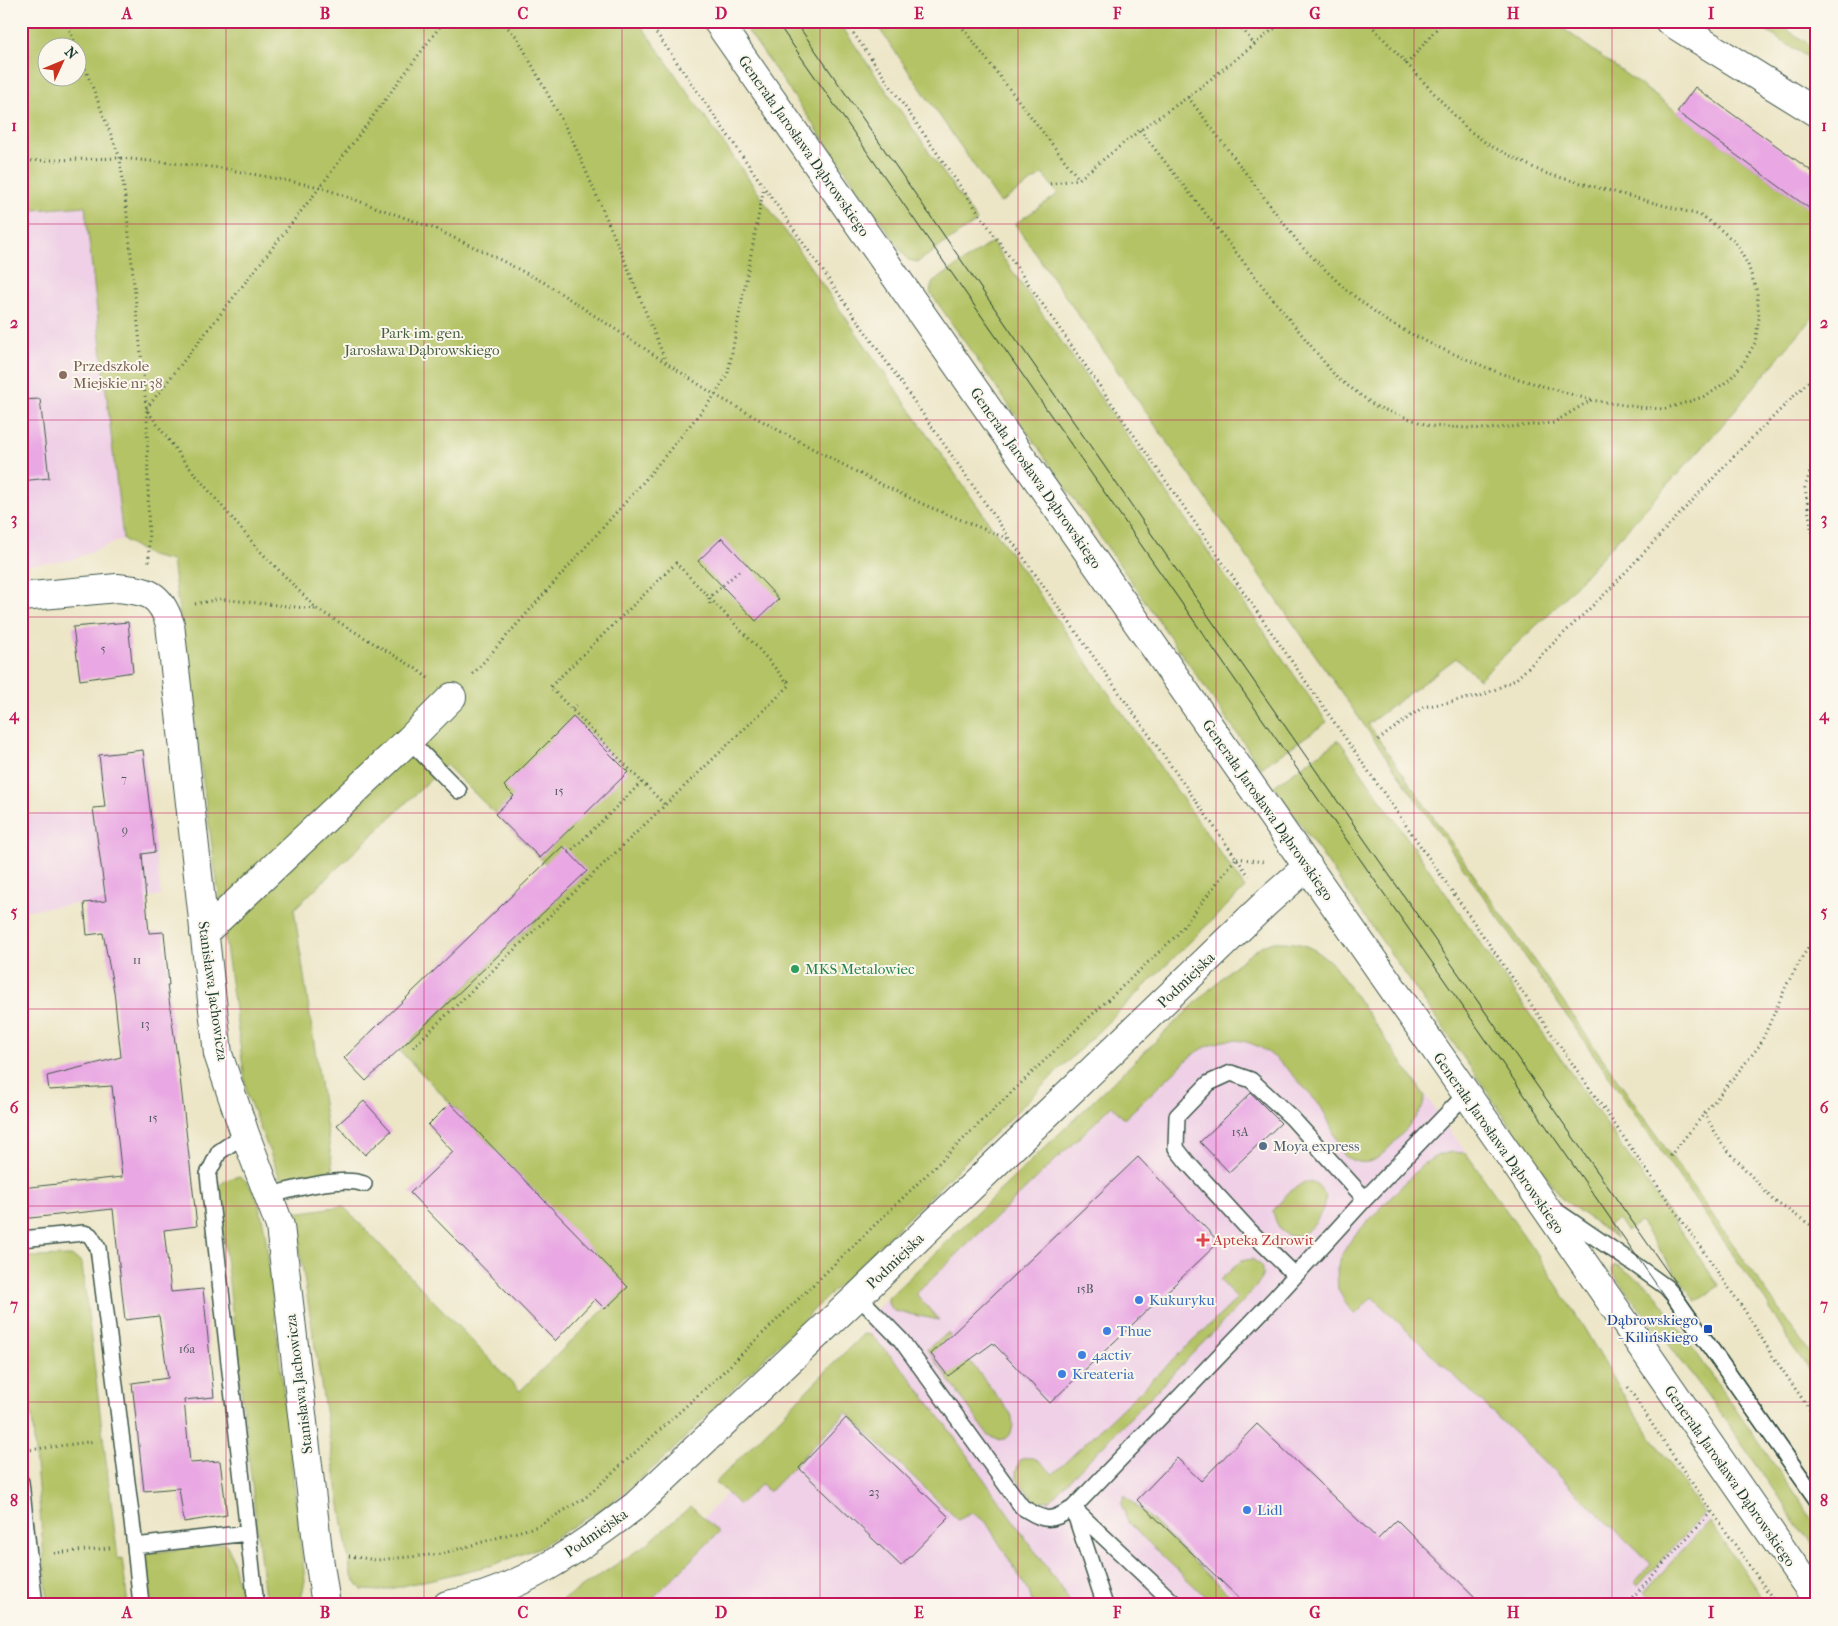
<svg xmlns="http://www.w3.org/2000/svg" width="1838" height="1626" viewBox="0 0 1838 1626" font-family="'IM FELL French Canon',serif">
<rect width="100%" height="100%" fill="#fbf7ec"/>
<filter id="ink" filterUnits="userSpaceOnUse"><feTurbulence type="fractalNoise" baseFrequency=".02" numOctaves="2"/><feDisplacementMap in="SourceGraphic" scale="10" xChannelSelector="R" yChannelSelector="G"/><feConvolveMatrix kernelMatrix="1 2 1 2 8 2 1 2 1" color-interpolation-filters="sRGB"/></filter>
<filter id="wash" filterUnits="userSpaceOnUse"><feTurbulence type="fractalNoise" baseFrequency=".0096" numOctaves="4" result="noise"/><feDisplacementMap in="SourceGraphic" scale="20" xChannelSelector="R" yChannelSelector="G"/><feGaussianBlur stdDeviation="1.12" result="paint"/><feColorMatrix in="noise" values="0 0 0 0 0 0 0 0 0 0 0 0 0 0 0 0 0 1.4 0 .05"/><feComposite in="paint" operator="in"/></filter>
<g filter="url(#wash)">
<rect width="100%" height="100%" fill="#ece5c6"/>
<path fill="#efd0e6" d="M 85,205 L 123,539 L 71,560 L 21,566 L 21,211 Z
M 149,803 L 161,896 L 84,903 L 21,911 L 21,816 Z
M 1274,942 L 1290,942 L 1305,945 L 1320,952 L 1334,965 L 1541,1260 L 1584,1328 L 1628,1403 L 1767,1605 L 609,1605 L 673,1550 L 868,1345 L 866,1319 L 1234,966 L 1261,946 Z"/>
<path fill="#b4c365" stroke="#6a804c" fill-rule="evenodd" d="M 21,21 L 638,21 L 1245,888 L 733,1389 L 667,1456 L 618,1498 L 538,1548 L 493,1565 L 381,1591 L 362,1590 L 351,1575 L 294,1213 L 343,1206 L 520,1391 L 627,1287 L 400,1051 L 569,887 L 446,765 L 294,909 L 333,1170 L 282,1183 L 247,1095 L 172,561 L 150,556 L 123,539 L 85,206 L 21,211 ZM 48,48 L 78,48 L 78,78 L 48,78 Z
M 741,21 L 838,21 L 977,221 L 918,262 L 908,260 Z
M 874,21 L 1553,21 L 1817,214 L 1817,312 L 1718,430 L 1552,611 L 1479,679 L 1456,658 L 1368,724 L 1817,1364 L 1817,1381 L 1790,1343 L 1766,1302 L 1015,224 L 1058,194 L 1043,174 L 1000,203 Z
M 1750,21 L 1773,21 L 1817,49 L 1817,63 Z
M 992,242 L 1327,722 L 1261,768 L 930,292 L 932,283 Z
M 1339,740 L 1719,1286 L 1696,1302 L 1640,1222 L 1626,1231 L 1618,1219 L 1608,1226 L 1617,1238 L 1562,1199 L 1274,786 Z
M 1274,942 C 1302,941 1314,947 1334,965 L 1425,1096 C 1424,1103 1422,1109 1418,1114 C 1411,1124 1384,1156 1374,1160 C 1364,1165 1352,1162 1344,1155 C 1336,1140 1330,1122 1321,1107 C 1315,1099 1307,1092 1301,1084 C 1269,1047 1237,1022 1190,1057 L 1124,1119 L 1112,1106 L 916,1294 L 939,1320 L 894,1311 L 888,1304 L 888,1298 L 1234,966 L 1261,946 Z
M 1451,1152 L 1466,1153 L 1541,1260 L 1584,1328 L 1628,1403 L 1704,1513 L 1638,1586 L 1635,1582 L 1651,1564 L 1372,1297 L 1355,1315 L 1346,1304 L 1338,1289 L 1337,1270 L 1342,1254 L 1353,1237 L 1422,1165 L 1436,1156 Z
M 239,1176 C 257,1186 261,1213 265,1232 L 305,1580 L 301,1599 L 294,1605 L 269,1605 L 264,1590 L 218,1187 L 226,1180 Z
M 1304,1182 L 1316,1183 L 1326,1195 C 1325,1200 1324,1206 1322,1211 C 1308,1240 1281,1249 1273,1211 L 1288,1193 Z
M 71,1256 L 80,1261 L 82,1265 L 118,1559 L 122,1558 L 128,1605 L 48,1605 L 21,1289 L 21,1259 L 29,1257 Z
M 1252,1259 L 1261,1265 L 1263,1275 L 1256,1287 L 1234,1311 L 1049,1501 L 1039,1501 L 1032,1498 L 1017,1479 L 1016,1471 L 1020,1460 C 1038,1453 1041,1464 1053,1474 L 1237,1299 L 1220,1280 L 1241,1261 Z
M 1615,1265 L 1619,1266 L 1652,1289 L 1672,1318 L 1817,1526 L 1817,1553 C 1770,1486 1726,1418 1676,1354 C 1655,1326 1632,1301 1613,1273 L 1612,1267 Z
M 948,1333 L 1011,1414 C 1017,1432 1007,1447 989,1436 L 927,1349 Z
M 863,1334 L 871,1335 L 904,1370 L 945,1424 L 1068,1598 L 1069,1605 L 1033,1605 L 1029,1592 L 986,1522 L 972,1513 L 958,1520 L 846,1412 L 769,1492 L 761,1484 L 739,1505 L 716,1482 Z
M 1125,1495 L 1240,1605 L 1214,1605 L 1129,1524 L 1121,1504 Z
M 691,1506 L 719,1532 L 646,1605 L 555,1605 L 647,1544 Z
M 1709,1521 L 1767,1605 L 1657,1605 L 1644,1592 Z
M 226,1543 L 231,1554 L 237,1581 L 246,1580 L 249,1597 L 247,1605 L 151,1605 L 144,1554 Z"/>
<g id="blocks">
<path fill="#e9a8e3" d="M 1695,87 L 1817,175 L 1817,214 L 1677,112 Z
M 40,399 L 49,478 L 21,481 L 21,400 Z
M 722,538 L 779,599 L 756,621 L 698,561 Z
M 128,622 L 133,672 L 80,680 L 73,627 Z
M 573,717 L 628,772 L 540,858 L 495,814 L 514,796 L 504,786 Z
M 143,750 L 155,852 L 142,854 L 149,933 L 164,932 L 169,985 L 167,985 L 180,1078 L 197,1226 L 164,1230 L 171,1292 L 203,1289 L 214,1397 L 184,1400 L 190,1463 L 220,1461 L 227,1515 L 184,1522 L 179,1488 L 144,1491 L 132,1383 L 168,1378 L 159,1316 L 125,1320 L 113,1209 L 21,1219 L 21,1188 L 122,1177 L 112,1086 L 49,1090 L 47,1076 L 121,1057 L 114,991 L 103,933 L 87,935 L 84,903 L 106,901 L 93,808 L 105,807 L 99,755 Z
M 563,846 L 587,871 L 366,1081 L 344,1058 Z
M 1251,1093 L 1281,1123 L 1229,1172 L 1200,1142 Z
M 364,1101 L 391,1131 L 365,1155 L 337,1125 Z
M 450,1103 L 628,1287 L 605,1309 L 595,1299 L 555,1341 L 410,1193 L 453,1152 L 428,1125 Z
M 1138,1157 L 1219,1242 L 1050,1403 L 993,1343 L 948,1376 L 931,1354 Z
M 846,1418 L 949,1517 L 901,1566 L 799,1468 Z
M 1257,1424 L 1378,1539 L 1397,1520 L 1483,1605 L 1246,1605 L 1137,1500 L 1177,1458 L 1201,1481 Z"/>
</g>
</g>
<g filter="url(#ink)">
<use href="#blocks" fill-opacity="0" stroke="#3e564a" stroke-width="1"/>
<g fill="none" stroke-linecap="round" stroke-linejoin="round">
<defs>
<path id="service" d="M 409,740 L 459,791
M 245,1134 L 219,1152 L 208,1174 L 256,1605
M 269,1195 C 293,1190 342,1175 364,1184
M 1555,1210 L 1634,1264 L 1666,1287 L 1674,1296 L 1817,1500
M 21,1239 L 84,1233 L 90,1235 L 98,1248 L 135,1546 L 248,1533
M 1295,1275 L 1250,1231 L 1187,1162 L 1176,1148 L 1177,1116 L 1209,1083 L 1231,1073 L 1251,1080 L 1292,1118 L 1365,1199
M 858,1296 L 901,1340 L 1022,1507 C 1045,1521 1049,1523 1073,1508 L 1176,1605
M 21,1482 L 29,1555 L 21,1556
M 135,1546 L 141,1605
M 29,1555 L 35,1605
M 1105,1605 L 1073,1508 L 1273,1300 L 1365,1199 L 1466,1094"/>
<path id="minor" d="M 1669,21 L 1817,113
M 21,597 L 117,588 C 148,591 160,593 170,624 L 218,1054 L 245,1134 L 280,1226 L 318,1551 L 326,1605
M 204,933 L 409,740 L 452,697
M 447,1605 C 518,1593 580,1548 636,1505 L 858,1296 L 1267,902 L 1308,866"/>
<path id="tertiary" d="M 717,21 L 1516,1165 L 1817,1600"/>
</defs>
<use href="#service" stroke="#3e564a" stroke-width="18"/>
<use href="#minor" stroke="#3e564a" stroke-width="30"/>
<use href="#tertiary" stroke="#3e564a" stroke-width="30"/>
<path stroke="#3e564a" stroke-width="3" stroke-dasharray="1 4" stroke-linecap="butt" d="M 66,21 L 77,48
M 501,21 L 517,37 L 573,141 L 624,259 L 666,362
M 648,21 L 1011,540 L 1249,876
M 845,21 L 1747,1314 L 1772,1355 L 1817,1420
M 957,21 L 1079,179
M 1236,21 L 1254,44
M 1367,21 L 1407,64
M 78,50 L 120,158 L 126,205 L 147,414 L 149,562
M 1188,97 L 1301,246 L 1345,289 L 1388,322 L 1435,346 L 1502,374 L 1591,400
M 1140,130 L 1264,288 L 1337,378 L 1377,407 L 1430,426 L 1488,429 L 1553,423 L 1591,400 L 1637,407 L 1663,409 L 1688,402 L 1708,395 L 1730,379 L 1744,362 L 1755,343 L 1759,318 L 1757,292 L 1748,265 L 1735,242 L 1715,225 L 1699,215 L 1544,173 L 1489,145 L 1467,129 L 1407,64 L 1443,21
M 21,161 L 120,158 L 221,168 L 320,187 L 433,228 L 489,254 L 545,283 L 715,395 L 791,437 L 872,480 L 927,506 L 1011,540
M 1050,184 L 1079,179 L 1140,130 L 1188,97 L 1284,21
M 1817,449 L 1805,488 L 1817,565
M 195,604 L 220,599 L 315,609
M 710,604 L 709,598 L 740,570
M 473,674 L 645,480 L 715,395 L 728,373 L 764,187
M 428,678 L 415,668 L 317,609 L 258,549 L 184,461 L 146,409 L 320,187 L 444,21
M 572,709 L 578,703
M 1378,740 L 1423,707 L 1481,696 L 1515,680 L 1608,591 L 1732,458 L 1817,373
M 642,782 L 665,805
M 569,853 L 642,782 L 550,687 L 676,563 L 757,647 L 787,682 L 791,677
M 1237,858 L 1263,862
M 413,1047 L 789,686 L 787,682
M 1704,1113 L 1722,1144 L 1774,1201 L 1817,1229
M 1670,1156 L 1760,1045 L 1787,984 L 1817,932
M 1628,1387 L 1663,1441 L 1777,1605
M 21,1451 L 96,1441
M 54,1553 L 110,1548
M 349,1556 L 376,1560 L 441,1554 L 538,1526 L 585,1498 L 719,1376 L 1079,1027 L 1176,936 L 1236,858
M 1629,1601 L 1712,1511"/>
<use href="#service" stroke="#fff" stroke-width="15"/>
<use href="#minor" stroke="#fff" stroke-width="28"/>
<use href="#tertiary" stroke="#fff" stroke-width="28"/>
<path stroke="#1f3d34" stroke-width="1" d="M 776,21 L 1817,1515
M 795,21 L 1303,752 L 1817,1485"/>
</g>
</g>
<path fill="none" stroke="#c2185b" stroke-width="1" stroke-opacity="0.55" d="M 226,21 L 226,1605M 424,21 L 424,1605M 622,21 L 622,1605M 820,21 L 820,1605M 1018,21 L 1018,1605M 1216,21 L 1216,1605M 1414,21 L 1414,1605M 1612,21 L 1612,1605M 21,224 L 1817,224M 21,420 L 1817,420M 21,617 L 1817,617M 21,813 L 1817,813M 21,1009 L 1817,1009M 21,1206 L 1817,1206M 21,1402 L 1817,1402"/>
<circle fill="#8d6e63" stroke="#fbf7ec" stroke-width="2" cx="63" cy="375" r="5"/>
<circle fill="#2e9e5b" stroke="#fbf7ec" stroke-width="2" cx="795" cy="969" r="5"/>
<circle fill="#5c6f8a" stroke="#fbf7ec" stroke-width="2" cx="1263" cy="1146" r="5"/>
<path fill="#e0444e" stroke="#fbf7ec" stroke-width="2" d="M1200.5 1232.5h5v5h5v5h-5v5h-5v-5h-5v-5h5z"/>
<g fill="#3f7fe0" stroke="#fbf7ec" stroke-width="2">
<circle cx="1139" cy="1300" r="5"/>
<circle cx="1107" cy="1331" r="5"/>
<circle cx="1082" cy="1355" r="5"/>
<circle cx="1062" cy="1374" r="5"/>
<circle cx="1247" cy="1510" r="5"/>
</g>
<rect fill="#1a4fb4" stroke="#fbf7ec" stroke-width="2" x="1703" y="1324" width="10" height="10" rx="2.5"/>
<g text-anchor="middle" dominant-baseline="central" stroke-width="4" stroke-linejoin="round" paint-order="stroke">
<g font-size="12" fill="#525860">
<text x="103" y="649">5</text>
<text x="124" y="779">7</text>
<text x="559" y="791">15</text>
<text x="125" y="830">9</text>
<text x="137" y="960">11</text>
<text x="145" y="1024">13</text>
<text x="153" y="1118">15</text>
<text x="1240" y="1132">15A</text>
<text x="1085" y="1289">15B</text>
<text x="187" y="1349">16a</text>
<text x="874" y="1492">23</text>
</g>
<g font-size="15" fill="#1f3d34" stroke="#fbf7ec">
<text transform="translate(804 146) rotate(55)">Generała Jarosława Dąbrowskiego</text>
<text transform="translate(1036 478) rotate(55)">Generała Jarosława Dąbrowskiego</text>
<text transform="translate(1268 810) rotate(55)">Generała Jarosława Dąbrowskiego</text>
<text transform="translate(1186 980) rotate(-44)">Podmiejska</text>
<text transform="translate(213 991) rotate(82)">Stanisława Jachowicza</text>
<text transform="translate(1499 1143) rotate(55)">Generała Jarosława Dąbrowskiego</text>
<text transform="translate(895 1261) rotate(-44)">Podmiejska</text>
<text transform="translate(299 1384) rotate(-97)">Stanisława Jachowicza</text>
<text transform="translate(1730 1476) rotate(55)">Generała Jarosława Dąbrowskiego</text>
<text transform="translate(596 1533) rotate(-35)">Podmiejska</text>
</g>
<g font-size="15" fill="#445e40" stroke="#fbf7ec">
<text x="422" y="333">Park im. gen.<tspan x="422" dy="17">Jarosława Dąbrowskiego</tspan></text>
</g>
<g font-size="15" fill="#785e54" stroke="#fbf7ec" text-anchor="start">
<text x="73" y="366">Przedszkole<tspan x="73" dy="17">Miejskie nr 38</tspan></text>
</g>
<g font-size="15" fill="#27864d" stroke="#fbf7ec" text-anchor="start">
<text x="805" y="969">MKS Metalowiec</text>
</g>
<g font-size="15" fill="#4e5e75" stroke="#fbf7ec" text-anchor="start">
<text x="1273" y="1146">Moya express</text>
</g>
<g font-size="15" fill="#be3a42" stroke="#fbf7ec" text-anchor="start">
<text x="1213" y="1240">Apteka Zdrowit</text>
</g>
<g font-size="15" fill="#366cbe" stroke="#fbf7ec" text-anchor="start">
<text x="1149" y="1300">Kukuryku</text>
<text x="1117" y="1331">Thue</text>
<text x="1092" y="1355">4activ</text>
<text x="1072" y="1374">Kreateria</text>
<text x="1257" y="1510">Lidl</text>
</g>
<g font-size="15" fill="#164399" stroke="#fbf7ec" text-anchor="end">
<text x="1698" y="1320">Dąbrowskiego<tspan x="1698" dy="17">- Kilińskiego</tspan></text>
</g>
</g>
<rect width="1838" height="1626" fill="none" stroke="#fbf7ec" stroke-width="55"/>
<g transform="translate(62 62) rotate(46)"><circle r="24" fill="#fbf7ec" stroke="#a3ada2"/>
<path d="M0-4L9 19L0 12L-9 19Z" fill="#c8321e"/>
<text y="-8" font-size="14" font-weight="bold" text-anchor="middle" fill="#1f3d34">N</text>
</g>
<rect x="28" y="28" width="1782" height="1570" fill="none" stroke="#c2185b" stroke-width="2"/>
<g font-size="16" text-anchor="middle" font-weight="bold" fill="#c2185b">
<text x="127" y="19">A</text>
<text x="325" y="19">B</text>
<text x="523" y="19">C</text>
<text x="721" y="19">D</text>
<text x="919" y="19">E</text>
<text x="1117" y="19">F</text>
<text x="1315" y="19">G</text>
<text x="1513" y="19">H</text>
<text x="1711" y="19">I</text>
<text x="14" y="131">1</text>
<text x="1824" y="131">1</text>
<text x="14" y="328">2</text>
<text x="1824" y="328">2</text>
<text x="14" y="524">3</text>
<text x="1824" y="524">3</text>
<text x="14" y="720">4</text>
<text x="1824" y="720">4</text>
<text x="14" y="917">5</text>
<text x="1824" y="917">5</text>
<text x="14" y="1113">6</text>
<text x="1824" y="1113">6</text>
<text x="14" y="1310">7</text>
<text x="1824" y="1310">7</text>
<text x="14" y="1506">8</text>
<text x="1824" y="1506">8</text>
<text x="127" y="1618">A</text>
<text x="325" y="1618">B</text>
<text x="523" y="1618">C</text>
<text x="721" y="1618">D</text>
<text x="919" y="1618">E</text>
<text x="1117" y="1618">F</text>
<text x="1315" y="1618">G</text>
<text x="1513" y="1618">H</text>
<text x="1711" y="1618">I</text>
</g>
</svg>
